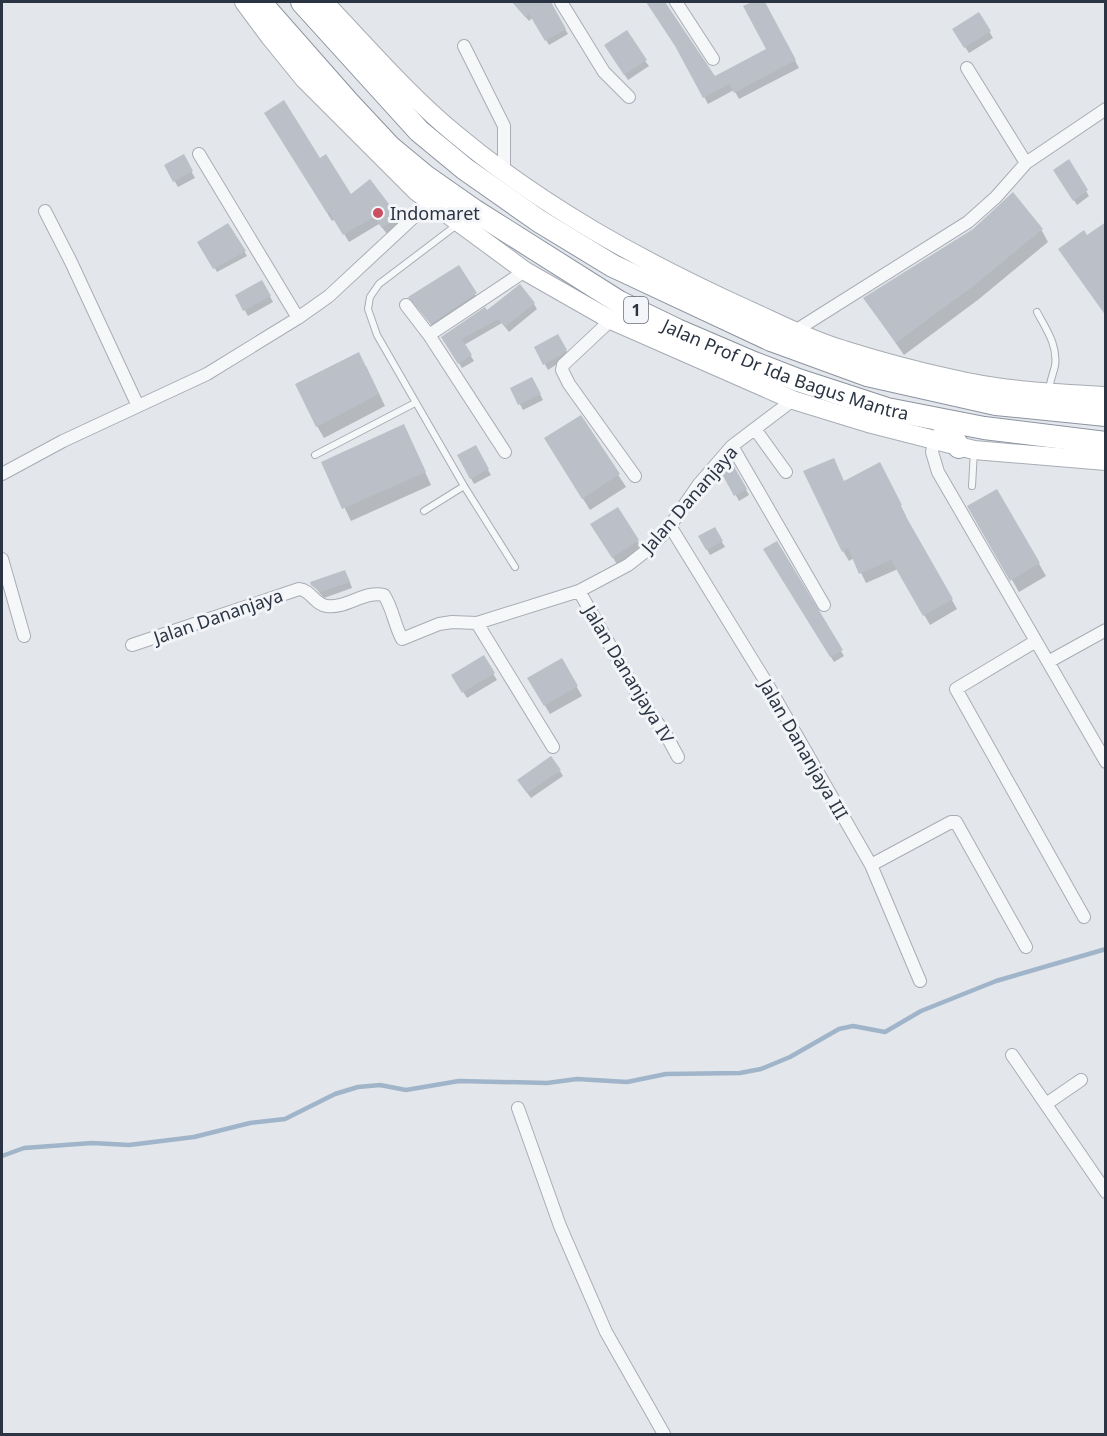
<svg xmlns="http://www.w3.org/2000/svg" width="1107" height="1436" viewBox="0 0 1107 1436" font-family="'Noto Sans',sans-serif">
<rect width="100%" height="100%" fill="#e3e6eb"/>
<path fill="#0003" d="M 513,2 L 551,2 L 550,4 L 568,34 L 549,45 L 533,17 L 529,21 Z
M 647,2 L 663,2 L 715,78 L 768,50 L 745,7 L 755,2 L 764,2 L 799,68 L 739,99 L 734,90 L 708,104 L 679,50 Z
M 979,14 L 993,38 L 969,53 L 954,30 Z
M 609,51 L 645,61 L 649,66 L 628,80 Z
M 266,113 L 350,196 L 397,216 L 402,224 L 388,235 L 379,224 L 349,242 L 335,219 L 332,221 Z
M 183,156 L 195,178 L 178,187 L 166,166 Z
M 1068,161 L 1089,196 L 1077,205 L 1055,170 Z
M 228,225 L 247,256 L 217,272 L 199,242 Z
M 1041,229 L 1048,242 L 979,299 L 904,355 L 865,299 Z
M 459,267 L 480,303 L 437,332 L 410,298 Z
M 262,282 L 273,302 L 248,316 L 237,296 Z
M 534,304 L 537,309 L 509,332 L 502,323 L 464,345 L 474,361 L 462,368 L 443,338 L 487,312 Z
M 558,336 L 569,356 L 548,370 L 536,348 Z
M 366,366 L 385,406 L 324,438 L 317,426 Z
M 532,379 L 543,400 L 523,410 L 512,389 Z
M 581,417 L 626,487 L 590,510 L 553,451 Z
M 410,439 L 431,485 L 351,521 L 323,463 Z
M 475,447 L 491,475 L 474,484 L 459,456 Z
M 732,465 L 749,495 L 739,501 L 723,472 Z
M 885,474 L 906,516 L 905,517 L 957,609 L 930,625 L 898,569 L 866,583 L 854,558 L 849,561 L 843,551 L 844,482 Z
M 997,491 L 1046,576 L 1019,592 L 969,507 Z
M 618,509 L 643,550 L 618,566 L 598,533 Z
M 714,529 L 725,547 L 710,555 L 700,537 Z
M 776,543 L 844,656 L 834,662 L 765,550 Z
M 348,577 L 352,588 L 324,598 L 313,585 Z
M 483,657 L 497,680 L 467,698 L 453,675 Z
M 561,660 L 582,696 L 550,714 L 529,679 Z
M 560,771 L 563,776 L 531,798 L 522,786 Z"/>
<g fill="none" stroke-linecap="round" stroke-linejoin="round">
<path stroke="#a0b5c9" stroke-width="4.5" d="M 2,1156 L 24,1148 L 92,1143 L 129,1145 L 194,1137 L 250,1123 L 285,1119 L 335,1094 L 358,1087 L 380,1085 L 406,1090 L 459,1081 L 547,1083 L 577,1079 L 627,1082 L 666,1074 L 740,1073 L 761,1069 L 790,1057 L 839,1029 L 853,1026 L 885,1032 L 921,1011 L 996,981 L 1106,949"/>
</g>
<path fill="#bbc0c8" d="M 512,2 L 551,2 L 566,29 L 545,41 L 529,14 L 525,17 Z
M 646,2 L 665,2 L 715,76 L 766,49 L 743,6 L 752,2 L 765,2 L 796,60 L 734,93 L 729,84 L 703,98 L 675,46 Z
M 979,12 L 991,31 L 964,48 L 952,29 Z
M 627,30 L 647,60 L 624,75 L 604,45 Z
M 284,100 L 320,158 L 326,154 L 351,194 L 370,179 L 398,216 L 382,228 L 374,217 L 343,235 L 329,212 L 327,213 L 264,113 Z
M 184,154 L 193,171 L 173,182 L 164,165 Z
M 1069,159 L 1088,190 L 1073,201 L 1053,170 Z
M 1013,192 L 1043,229 L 972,287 L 896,343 L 863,298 L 973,229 Z
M 1106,222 L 1106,316 L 1058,249 L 1084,230 L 1087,235 Z
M 228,223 L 246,251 L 213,269 L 197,242 Z
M 459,265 L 477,293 L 431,324 L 408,297 Z
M 262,280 L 271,296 L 243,311 L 235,295 Z
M 520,284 L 535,303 L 505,327 L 498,319 L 462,339 L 472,355 L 458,364 L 441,337 L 485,307 L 487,310 Z
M 558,334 L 567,350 L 561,355 L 543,365 L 534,347 Z
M 359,352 L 379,394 L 316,427 L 295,384 Z
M 532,377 L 541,394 L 518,405 L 510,388 Z
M 581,415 L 620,474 L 582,499 L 544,438 Z
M 404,424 L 426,472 L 342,509 L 321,462 Z
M 476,445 L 489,469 L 470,479 L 457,455 Z
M 834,458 L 844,481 L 880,462 L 902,505 L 900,506 L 953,599 L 923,616 L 891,560 L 859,574 L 848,548 L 842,552 L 803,471 Z
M 732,463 L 747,489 L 734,496 L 721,472 Z
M 997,489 L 1040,563 L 1010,581 L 967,506 Z
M 618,507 L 639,540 L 612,558 L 590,524 Z
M 715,527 L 723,541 L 706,550 L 698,536 Z
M 777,541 L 843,650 L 830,657 L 763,549 Z
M 345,570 L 350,582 L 320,592 L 311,585 L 310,582 Z
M 484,655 L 495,673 L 462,693 L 451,675 Z
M 562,658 L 578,686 L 544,706 L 527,678 Z
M 551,756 L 561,770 L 527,793 L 517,780 Z"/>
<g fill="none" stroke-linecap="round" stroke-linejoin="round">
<defs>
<path id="lane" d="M 458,224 L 379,284 L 370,297 L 368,309 L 377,335 L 464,486 L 515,567
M 1037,312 C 1046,329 1058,345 1055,366 C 1053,374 1050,381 1049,390
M 315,455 L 415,403
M 972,486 L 974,451
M 424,511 L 464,486"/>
<path id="street" d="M 561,2 L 604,72 L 629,97
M 676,2 L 713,59
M 464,46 L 504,126 L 504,173
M 967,68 L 1026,163
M 45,211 L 71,262 L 138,406
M 406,305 L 429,335 L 505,452
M 298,318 L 329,296 L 430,202
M 611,320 L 563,365 L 562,370 L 569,384 L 635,476
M 795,331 L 968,222 L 996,197 L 1026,163 L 1106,109
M 429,335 L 525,271
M 755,429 L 786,472
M 934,441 L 932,452 L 938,472 L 1106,762
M 732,446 L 824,605
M 2,474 L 63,441 L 207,374 L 298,318 L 199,154
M 670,526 L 766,682 L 871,865 L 920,981
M 2,559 L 24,636
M 579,591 L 644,705 L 665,733 L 678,757
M 477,623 L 553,747
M 1036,641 L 956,689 L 1084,917
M 132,645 L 299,589 C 311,590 315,605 327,606 C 346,609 365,590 384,595 C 393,609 394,624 402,639 L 439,624 L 452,622 L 477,623 L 579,591 L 628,565 L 651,547 L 670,526 L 699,484 L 732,446 L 793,400
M 1048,662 L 1106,630
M 871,865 L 951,822 L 956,822 L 1026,947
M 1012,1055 L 1106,1192
M 1046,1104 L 1081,1080
M 518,1108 L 560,1226 L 606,1332 L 664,1434"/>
<path id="secondary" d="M 244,2 L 270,37 L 305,80 L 416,191 L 525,271 L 611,320 L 793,400 L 868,423 L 974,450 L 1106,461
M 324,2 C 366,46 407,94 454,133 C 541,206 641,261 744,308 C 776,322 809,340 844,350 C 879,361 916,371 953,379 C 1002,391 1055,393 1106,396"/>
<g id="highway">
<path id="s1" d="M 260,2 L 348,102 L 390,147 L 425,176 L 475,211 L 619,302 L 677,330 L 754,363 L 798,380 L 887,409 L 984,428 L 1106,443"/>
<path d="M 302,2 L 419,131 L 465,169 L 539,221 L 613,266 L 771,340 L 867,375 L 996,404 L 1106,415"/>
<path d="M 941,421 L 959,447"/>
</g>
</defs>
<use href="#lane" stroke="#a8adb5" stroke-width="8"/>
<use href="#street" stroke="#a8adb5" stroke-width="14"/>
<use href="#secondary" stroke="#a8adb5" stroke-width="20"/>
<use href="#highway" stroke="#8b94a1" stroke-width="24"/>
<use href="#lane" stroke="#f6f7f9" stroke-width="6"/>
<use href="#street" stroke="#f6f7f9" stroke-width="12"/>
<use href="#secondary" stroke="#fff" stroke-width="18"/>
<use href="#highway" stroke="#fff" stroke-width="22"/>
</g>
<circle fill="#cb4e62" stroke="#f3f5f8" stroke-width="2" cx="378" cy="213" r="6"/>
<g text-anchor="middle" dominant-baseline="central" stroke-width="6" stroke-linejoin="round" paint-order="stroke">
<rect fill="#f3f5f8" stroke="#676e79" stroke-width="1.5" x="624" y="297" width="24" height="26" rx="4.5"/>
<g font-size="16" font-weight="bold" fill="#2b3443">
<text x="636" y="310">1</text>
</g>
<g font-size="18" fill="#2b3443" stroke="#f3f5f8" text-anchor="start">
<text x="390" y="213">Indomaret</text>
</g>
<g font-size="18" fill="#2b3443" stroke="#f3f5f8">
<text stroke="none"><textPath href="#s1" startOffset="652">Jalan Prof Dr Ida Bagus Mantra</textPath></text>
<text transform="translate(689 499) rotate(-49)">Jalan Dananjaya</text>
<text transform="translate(218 616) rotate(-19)">Jalan Dananjaya</text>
<text transform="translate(629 674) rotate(59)">Jalan Dananjaya IV</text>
<text transform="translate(804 749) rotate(60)">Jalan Dananjaya III</text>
</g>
</g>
<rect width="1107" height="1436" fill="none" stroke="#2b3443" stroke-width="6"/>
</svg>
